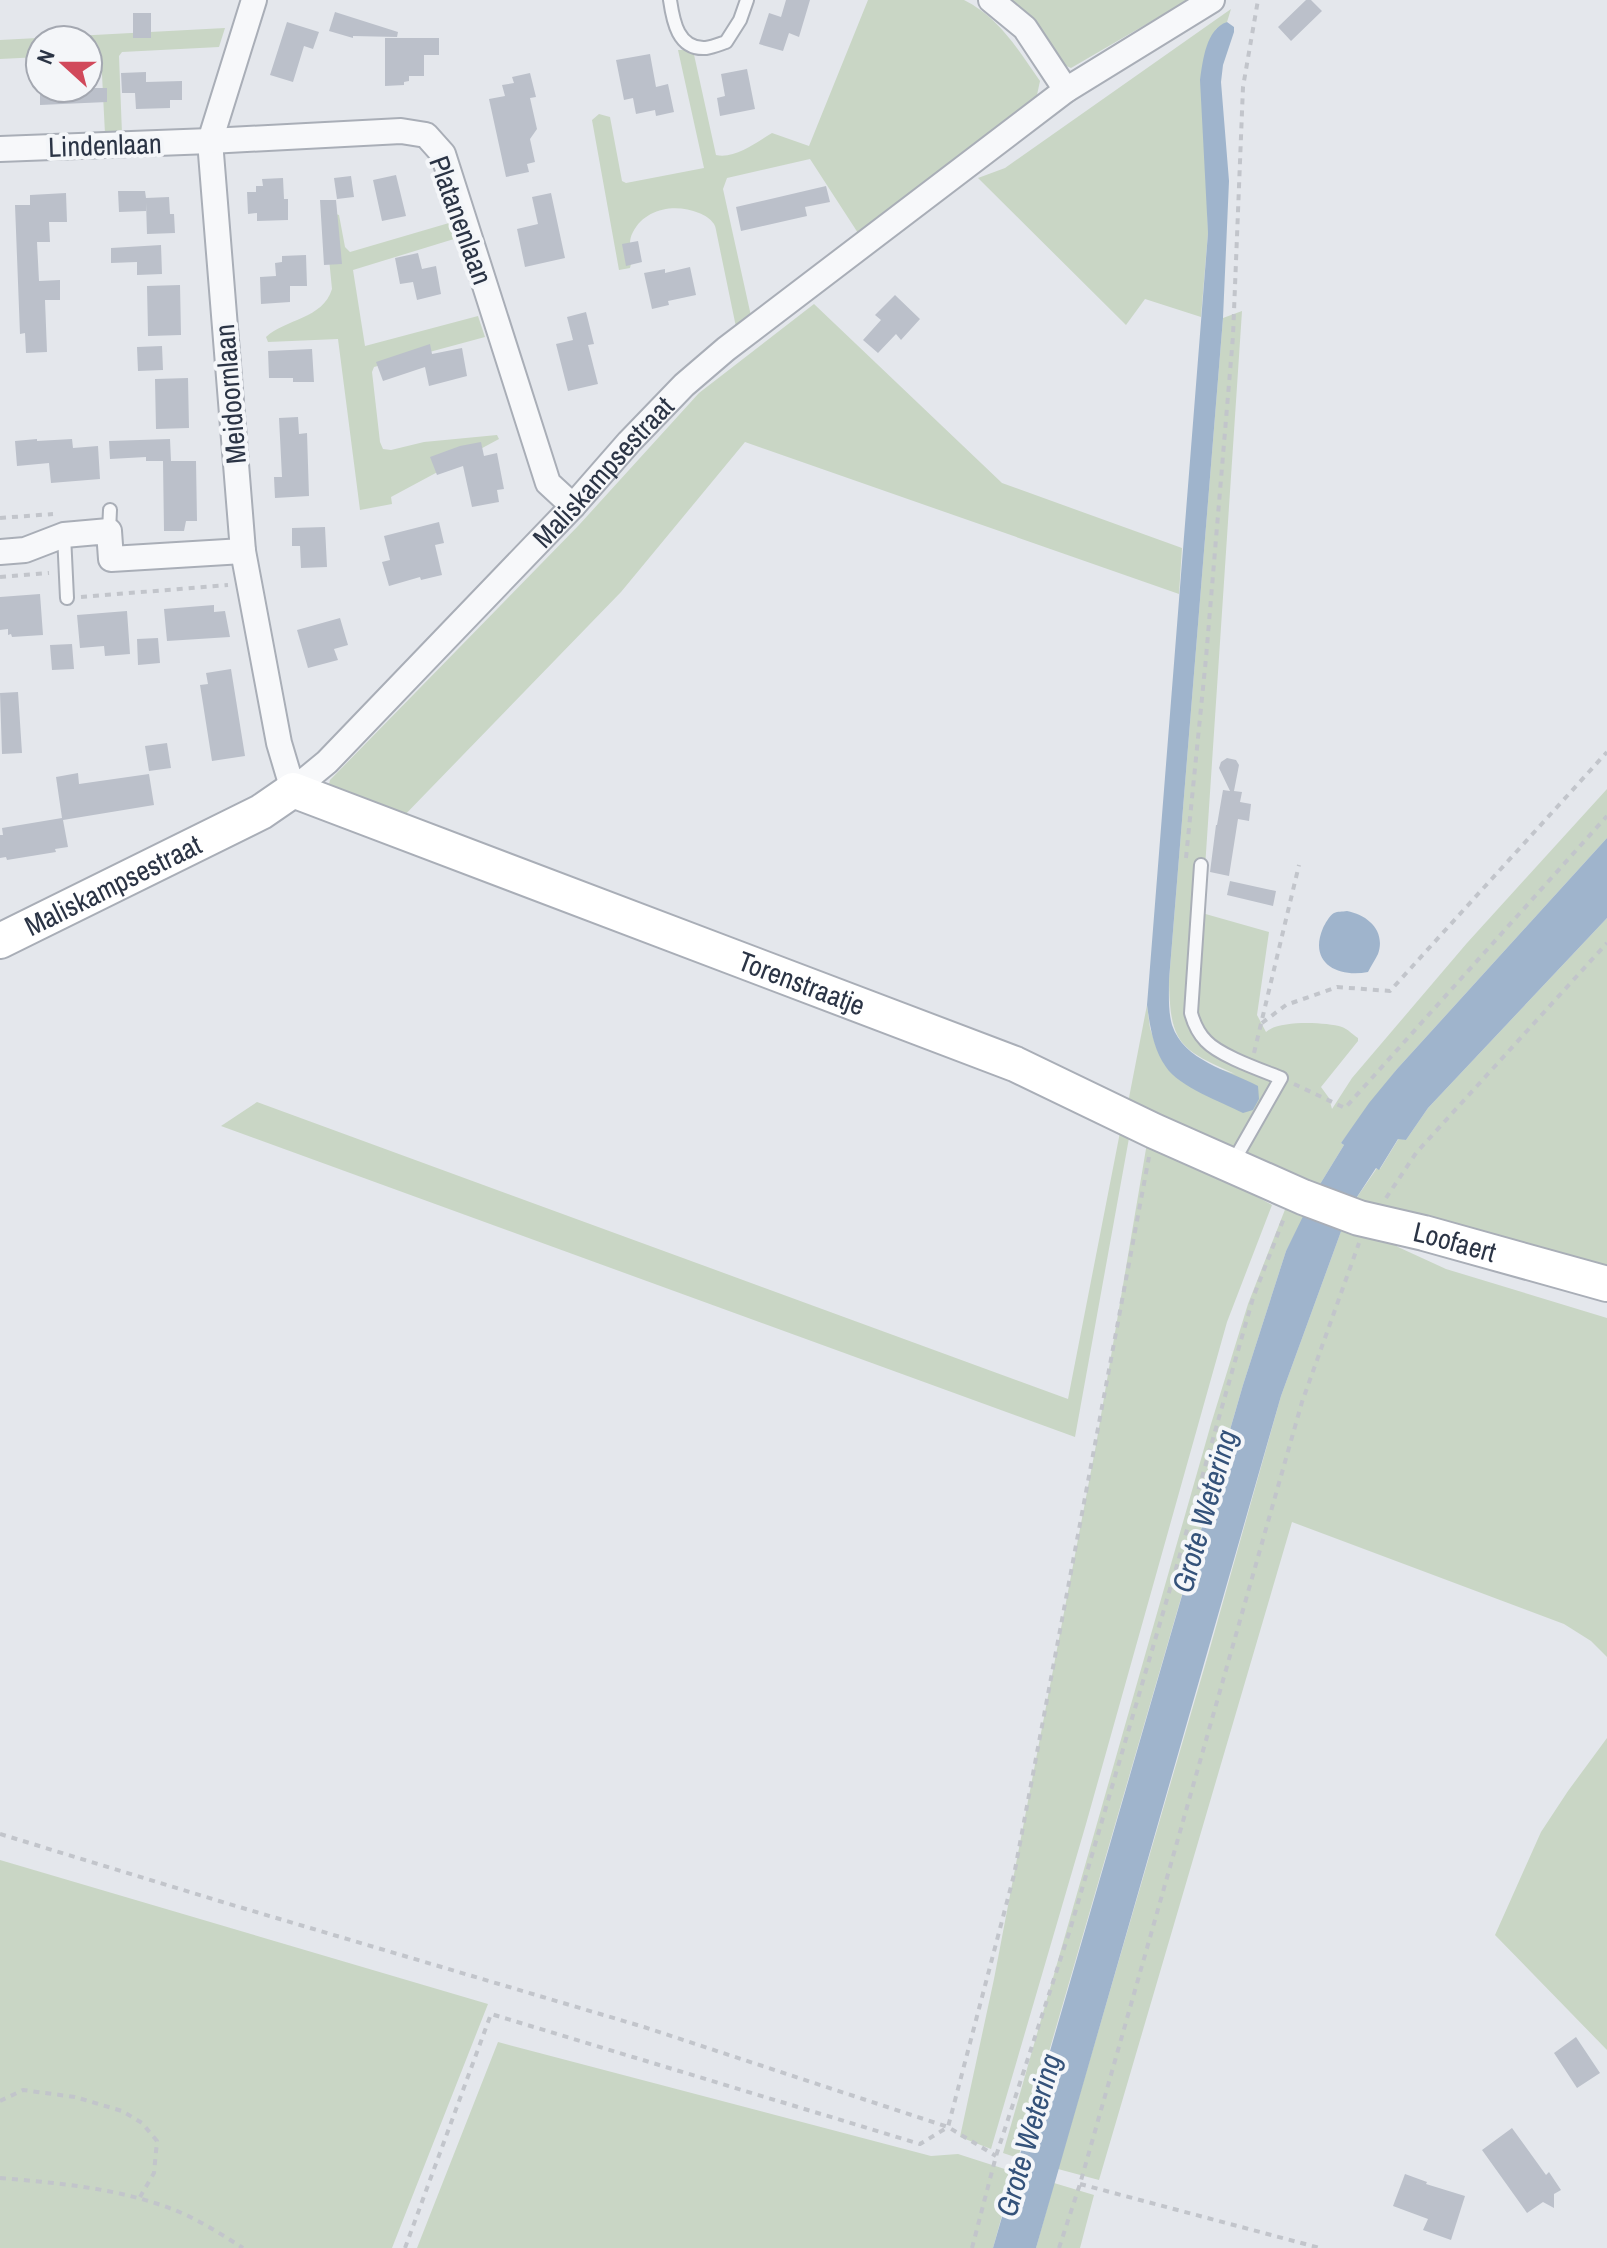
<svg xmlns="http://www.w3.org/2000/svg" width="1607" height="2248" viewBox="0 0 1607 2248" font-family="'Archivo Narrow',sans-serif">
<rect width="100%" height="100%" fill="#e4e7ec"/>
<path fill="#c9d6c5" d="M 868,0 L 964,0 C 999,17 1019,51 1040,81 L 1037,95 L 858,233 L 810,159 L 727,178 L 723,189 L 751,316 L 736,327 L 717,235 C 716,231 716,227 714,224 C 710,218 704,215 699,213 C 676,203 645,208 633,232 C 626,244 634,256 630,268 L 619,270 L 592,120 L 599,114 L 610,117 L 622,181 L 626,183 L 704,168 L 678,50 L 693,50 L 716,155 C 735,159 755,143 772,133 L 809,146 Z
M 1011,0 L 1188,0 L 1071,68 L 1064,65 L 1030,17 Z
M 1231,9 L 1227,22 L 1216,29 L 1204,59 L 1208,233 L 1201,317 L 1145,299 L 1126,325 L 978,178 L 1005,168 Z
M 225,28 L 219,47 L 122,52 L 119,56 L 122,134 L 105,134 L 101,55 L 88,55 L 88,40 L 40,40 L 40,57 L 0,59 L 0,40 Z
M 329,212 L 339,215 L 345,247 L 350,252 L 449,223 L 454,239 L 353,270 L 365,346 L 478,316 L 485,337 L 374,367 L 372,372 L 380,442 L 383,449 L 391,450 L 424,442 L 497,435 L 499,439 L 391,497 L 392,504 L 360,510 L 338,339 L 268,342 L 266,337 C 285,319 323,319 332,289 L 325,218 Z
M 814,304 L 1002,483 L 1182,548 L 1179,594 L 745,442 L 621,592 L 398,822 L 327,793 L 330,780 L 579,525 L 699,393 Z
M 1242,311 L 1202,913 L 1269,932 L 1257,1015 L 1266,1032 C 1279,1020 1325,1022 1342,1027 C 1348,1029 1353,1035 1358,1038 L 1358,1041 L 1321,1087 L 1329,1098 L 1332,1109 L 1352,1078 L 1467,943 L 1607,789 L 1607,838 L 1397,1069 L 1341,1143 L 1344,1145 L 1314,1194 L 1127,1108 L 1147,1005 L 1150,1028 L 1157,1049 L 1235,1074 C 1180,1049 1170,1045 1169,980 L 1223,318 Z
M 1607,918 L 1607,1280 L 1353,1203 L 1377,1168 L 1380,1169 L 1399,1138 L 1406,1140 L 1428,1108 Z
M 257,1102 L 1068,1399 L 1122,1122 L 1131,1127 L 1075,1437 L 221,1126 Z
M 1148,1137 L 1272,1205 L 1227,1322 L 1086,1824 L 991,2149 L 960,2137 L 994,1979 L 1096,1445 Z
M 1286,1207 L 1306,1213 L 1286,1251 L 1243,1385 L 1018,2158 L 1003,2153 L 1211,1424 L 1248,1304 Z
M 1343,1226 L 1383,1237 L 1398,1247 L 1446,1269 L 1607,1318 L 1607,1657 L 1591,1641 L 1564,1624 L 1292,1522 L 1099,2180 L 1058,2169 L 1208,1655 L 1281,1396 Z
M 1607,1738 L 1607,2050 L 1495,1935 L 1541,1832 L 1568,1791 Z
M 0,1860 L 488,2004 L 392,2248 L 0,2248 Z
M 498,2042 L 931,2156 L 958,2154 L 1014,2172 L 993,2248 L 417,2248 Z
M 1054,2183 L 1094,2195 L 1080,2248 L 1036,2248 Z"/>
<path fill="#9fb4cc" d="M 1227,22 L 1234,27 L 1234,32 L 1223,65 L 1221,82 L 1229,181 L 1223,318 L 1169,980 C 1169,994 1168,1011 1172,1025 C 1184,1061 1228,1070 1258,1086 L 1259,1099 L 1253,1110 L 1243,1113 C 1222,1102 1179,1087 1166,1067 C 1153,1049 1150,1026 1147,1005 L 1208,233 L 1200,80 C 1203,60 1206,29 1227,22 Z
M 1607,838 L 1607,918 L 1428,1108 L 1406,1140 L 1398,1139 L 1379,1170 L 1376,1168 L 1353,1203 L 1343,1226 L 1281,1396 L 1036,2248 L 993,2248 L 1243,1385 L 1286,1251 L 1314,1194 L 1344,1145 L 1341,1143 L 1369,1103 L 1397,1069 Z
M 1347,911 C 1368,915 1386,931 1378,954 C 1375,960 1371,966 1368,972 C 1338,978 1308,963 1323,928 C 1325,924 1329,916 1334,913 C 1338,911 1342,912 1347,911 Z"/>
<path fill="#bbc0ca" d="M 786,0 L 810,0 L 799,37 L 789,33 L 783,51 L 759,44 L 769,13 L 781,17 Z
M 1306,0 L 1311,0 L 1322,11 L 1291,41 L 1278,27 Z
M 335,12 L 398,32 L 397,37 L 353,36 L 353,38 L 329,31 Z
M 133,13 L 151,13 L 151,38 L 133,38 Z
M 287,22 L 319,32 L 313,49 L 304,46 L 293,82 L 270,75 Z
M 385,38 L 439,38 L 439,55 L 424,55 L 424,76 L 409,76 L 409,81 L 404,82 L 404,85 L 385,86 Z
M 650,54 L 656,87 L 668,84 L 674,112 L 656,116 L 655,110 L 636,114 L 633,98 L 624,100 L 616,60 Z
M 747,69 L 755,109 L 720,116 L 717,98 L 725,96 L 721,74 Z
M 146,72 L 146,82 L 182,81 L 182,100 L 170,100 L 170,108 L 136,109 L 135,93 L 122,93 L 121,73 Z
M 530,73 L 536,97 L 530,98 L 537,129 L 530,139 L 535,162 L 527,164 L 529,172 L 506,177 L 489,99 L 505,96 L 502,85 L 514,83 L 512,77 Z
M 40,88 L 107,88 L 107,102 L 40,105 Z
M 396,175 L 406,216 L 382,221 L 373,180 Z
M 351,176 L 354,197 L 337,199 L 334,178 Z
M 283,178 L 284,199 L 288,199 L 288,220 L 257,221 L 257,213 L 248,214 L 247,192 L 256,192 L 256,186 L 263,186 L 262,179 Z
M 826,186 L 830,202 L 805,207 L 807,216 L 741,231 L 736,207 Z
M 118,191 L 145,191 L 146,198 L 169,197 L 170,214 L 174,214 L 175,233 L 147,234 L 146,203 L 146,211 L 119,212 Z
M 66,193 L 67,222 L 49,222 L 50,242 L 37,242 L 39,281 L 60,280 L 60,300 L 45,300 L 47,352 L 26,353 L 25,333 L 20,334 L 15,205 L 30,205 L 30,195 Z
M 551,193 L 565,258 L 525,267 L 517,229 L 538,224 L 532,197 Z
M 320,200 L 336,200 L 342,264 L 324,265 Z
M 638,241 L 642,262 L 626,266 L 622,244 Z
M 161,245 L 162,274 L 137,275 L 137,262 L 111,263 L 111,248 Z
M 418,253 L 422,269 L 436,266 L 441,294 L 417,300 L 413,282 L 400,284 L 395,258 Z
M 306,255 L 307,286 L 290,286 L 290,302 L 261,304 L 260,277 L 276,276 L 275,263 L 282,262 L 282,256 Z
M 690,267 L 696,295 L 668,301 L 669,305 L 652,309 L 644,273 L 665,269 L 665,273 Z
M 180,285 L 181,335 L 148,336 L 147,286 Z
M 895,295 L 920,319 L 901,340 L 896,334 L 878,353 L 863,340 L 881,320 L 875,315 Z
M 586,312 L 594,344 L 588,345 L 598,384 L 568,391 L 556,344 L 573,340 L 567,317 Z
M 430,344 L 432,354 L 462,348 L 467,376 L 429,386 L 425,367 L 383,381 L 376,362 Z
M 162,346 L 163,370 L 138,371 L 137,347 Z
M 312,349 L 314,382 L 293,382 L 293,378 L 269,378 L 268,351 Z
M 188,378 L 189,428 L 156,429 L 155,379 Z
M 298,417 L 299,434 L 307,433 L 309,496 L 275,498 L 274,477 L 282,477 L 279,418 Z
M 37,439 L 37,441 L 72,439 L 73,448 L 98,446 L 100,479 L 51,483 L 49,463 L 17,466 L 15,441 Z
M 170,439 L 171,461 L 146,461 L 146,457 L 110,459 L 109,441 Z
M 481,442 L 484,456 L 497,453 L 504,489 L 497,490 L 499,502 L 472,507 L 463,466 L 437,475 L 430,457 L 460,446 Z
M 163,461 L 196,461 L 197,521 L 186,521 L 184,531 L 164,531 Z
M 439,522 L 444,543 L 435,545 L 442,575 L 421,580 L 420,577 L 389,586 L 382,562 L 390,560 L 384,536 Z
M 325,527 L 327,567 L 301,568 L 300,546 L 292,546 L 292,528 Z
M 40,594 L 43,635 L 12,637 L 11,634 L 8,635 L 8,629 L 0,630 L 0,597 Z
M 214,605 L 214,612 L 225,611 L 230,637 L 167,641 L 164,609 Z
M 127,611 L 130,654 L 105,656 L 104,646 L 80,648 L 77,615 Z
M 340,618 L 348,645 L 334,649 L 338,660 L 308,668 L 297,630 Z
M 158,638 L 160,663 L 138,665 L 137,639 Z
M 72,644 L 74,669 L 52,670 L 50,645 Z
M 231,669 L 245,756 L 212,761 L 200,685 L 208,684 L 206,673 Z
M 18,692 L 22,753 L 2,754 L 0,693 Z
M 167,743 L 171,768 L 149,771 L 145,746 Z
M 1227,758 L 1236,760 L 1239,765 L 1234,791 L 1242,792 L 1240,802 L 1251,804 L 1249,821 L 1238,819 L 1229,876 L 1210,872 L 1216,825 L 1217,825 L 1223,790 L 1230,791 L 1219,768 L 1221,762 Z
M 78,773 L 79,784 L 149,774 L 154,805 L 63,820 L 68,847 L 55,849 L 56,852 L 7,860 L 6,857 L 0,858 L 0,835 L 3,835 L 2,828 L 62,818 L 56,777 Z
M 1230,881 L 1276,891 L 1273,906 L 1227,895 Z
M 1576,2037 L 1600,2073 L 1577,2088 L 1554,2053 Z
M 1512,2128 L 1546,2175 L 1549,2172 L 1561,2190 L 1554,2194 L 1554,2208 L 1543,2202 L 1527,2213 L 1482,2150 Z
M 1405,2174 L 1427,2182 L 1426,2184 L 1465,2196 L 1451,2240 L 1423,2230 L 1428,2219 L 1393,2206 Z"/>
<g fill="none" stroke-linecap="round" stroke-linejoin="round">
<defs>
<path id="lane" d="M 670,0 C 673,21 678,50 706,48 C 713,47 720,44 726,42 L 740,20 L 747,0
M 109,531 L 110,510
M 64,535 L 67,598
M 1201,865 L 1191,1013 C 1194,1024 1198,1033 1206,1041 C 1220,1056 1261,1070 1281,1078 L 1232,1164"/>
<g id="street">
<path id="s1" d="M 254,0 L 210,141 L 243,551 L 279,743 L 293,790 L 327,762 L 573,506 L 629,442 L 684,385 L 726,349 L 1066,90 L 1212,0"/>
<path d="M 991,0 L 1025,28 L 1066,90"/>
<path d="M 0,149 L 210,141 L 401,131 L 426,135 L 443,154 L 548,483 L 573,506"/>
<path d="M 0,552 L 25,550 L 64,535 L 109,531 L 111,559 L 243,551"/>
</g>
<g id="secondary">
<path id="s2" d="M 0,941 L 261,812 L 293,790 L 1015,1064 L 1154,1131 L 1303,1197 L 1359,1218 L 1424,1233 L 1607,1284"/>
</g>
</defs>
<use href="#lane" stroke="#a9aeb7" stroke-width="16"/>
<use href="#street" stroke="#a9aeb7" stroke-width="28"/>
<use href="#secondary" stroke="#a9aeb7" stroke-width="38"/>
<path stroke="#c2c5cb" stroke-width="4" stroke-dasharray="6 6" stroke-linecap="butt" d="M 0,518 L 53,514
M 0,577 L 49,573
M 81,597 L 228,585
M 1186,858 L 1206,658 L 1233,336 L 1243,87 L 1258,0
M 1262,1023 L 1286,1005 L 1337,987 L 1390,991 L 1607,752
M 1254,1053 L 1299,865
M 1294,1084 L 1345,1108 L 1607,816
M 1386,1198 L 1416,1153 L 1607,943
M 0,1834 L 219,1901 L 644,2027 L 948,2127 L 996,2156
M 0,2101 L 23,2090 L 75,2097 L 122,2111 L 142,2123 L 157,2141 L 154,2173 L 140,2197
M 0,2178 C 58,2183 117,2188 172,2209 C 196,2218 221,2234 243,2248
M 1080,2184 L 1320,2248
M 405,2248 L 491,2014 L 920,2144 L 948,2127 L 1014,1875 L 1149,1157
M 972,2248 L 996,2156 L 1070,1930 L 1177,1565 L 1253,1298 L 1284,1218
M 1059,2248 L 1080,2184 L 1302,1402 L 1359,1243"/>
<use href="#lane" stroke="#f7f8fa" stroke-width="12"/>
<use href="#street" stroke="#f7f8fa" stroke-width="24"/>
<use href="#secondary" stroke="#fff" stroke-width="34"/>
</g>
<g text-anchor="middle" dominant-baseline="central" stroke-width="8" stroke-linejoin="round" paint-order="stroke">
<g font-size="28" fill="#2b3445" stroke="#f4f6f9">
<text transform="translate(105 145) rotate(-2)">Lindenlaan</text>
<text transform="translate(461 220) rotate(70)">Platanenlaan</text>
<text transform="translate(230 394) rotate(-95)">Meidoornlaan</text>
<text stroke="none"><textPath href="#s1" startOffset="1248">Maliskampsestraat</textPath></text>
<text stroke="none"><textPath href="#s2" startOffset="126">Maliskampsestraat</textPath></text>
<text stroke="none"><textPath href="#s2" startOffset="874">Torenstraatje</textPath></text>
<text stroke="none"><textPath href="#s2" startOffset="1578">Loofaert</textPath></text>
</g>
<g font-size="30" font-style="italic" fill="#34527a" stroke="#f4f6f9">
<text transform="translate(1204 1511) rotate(-74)">Grote Wetering</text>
<text transform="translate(1028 2135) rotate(-74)">Grote Wetering</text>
</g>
</g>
<g transform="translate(64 64) rotate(291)"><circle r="38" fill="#f4f6f9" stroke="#a4a8b1" stroke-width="2"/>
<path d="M0-6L14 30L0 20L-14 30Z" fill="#d1495b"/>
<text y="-12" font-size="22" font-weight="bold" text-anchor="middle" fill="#2b3445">N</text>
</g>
</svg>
